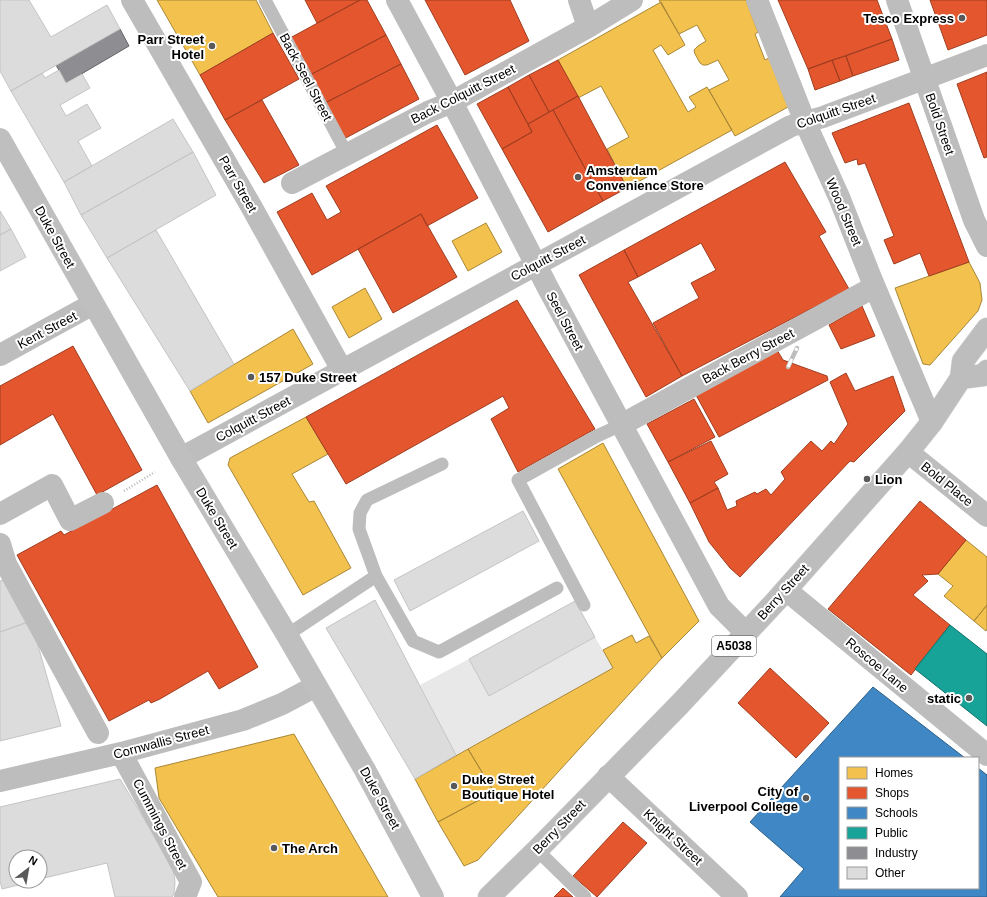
<svg xmlns="http://www.w3.org/2000/svg" width="987" height="897" viewBox="0 0 987 897" font-family="Arial,sans-serif">
<rect width="100%" height="100%" fill="#fff"/>
<path fill="#e8e8e8" d="M 595,637 L 613,668 L 456,755 L 420,685 L 469,659 L 489,696 Z"/>
<path fill="#f2c14e" stroke="#a98737" d="M 157,0 L 256,0 L 273,33 L 200,75 Z
M 659,0 L 746,0 L 758,32 L 755,34 L 765,60 L 769,58 L 788,107 L 735,136 L 709,90 L 729,80 L 718,60 L 707,65 L 703,65 L 700,63 L 695,54 L 694,50 L 698,46 L 706,41 L 697,25 L 679,34 Z
M 661,2 L 685,45 L 668,55 L 661,45 L 653,50 L 688,112 L 696,107 L 689,97 L 707,87 L 732,130 L 627,188 L 607,149 L 629,137 L 601,86 L 578,98 L 558,60 Z
M 486,223 L 502,252 L 468,271 L 452,241 Z
M 969,262 L 980,283 L 982,300 L 978,311 L 930,365 L 923,364 L 895,288 Z
M 365,288 L 382,319 L 349,338 L 332,307 Z
M 293,329 L 313,364 L 208,423 L 190,391 Z
M 306,417 L 328,454 L 292,474 L 309,502 L 314,501 L 351,568 L 303,595 L 228,465 L 230,458 Z
M 603,443 L 699,621 L 662,658 L 558,469 Z
M 966,540 L 987,557 L 987,605 L 974,621 L 944,596 L 953,586 L 938,574 Z
M 987,605 L 987,629 L 986,631 L 974,621 Z
M 632,635 L 636,643 L 649,636 L 662,658 L 478,860 L 464,866 L 438,822 L 494,792 L 468,749 L 613,668 L 603,650 Z
M 294,734 L 388,897 L 218,897 L 159,798 L 155,768 Z
M 468,749 L 494,792 L 438,822 L 415,779 Z"/>
<path fill="#e4572e" stroke="#a03d20" d="M 305,0 L 360,0 L 317,23 Z
M 360,0 L 367,0 L 386,35 L 310,75 L 290,38 Z
M 425,0 L 510,0 L 529,41 L 465,75 Z
M 778,0 L 877,0 L 892,39 L 808,69 Z
M 930,0 L 987,0 L 987,35 L 948,50 Z
M 273,33 L 299,79 L 225,120 L 200,75 Z
M 386,35 L 401,64 L 325,103 L 310,75 Z
M 892,39 L 899,60 L 853,76 L 846,56 Z
M 846,56 L 853,76 L 840,81 L 832,60 Z
M 558,60 L 578,96 L 549,112 L 529,75 Z
M 832,60 L 840,81 L 815,90 L 808,69 Z
M 401,64 L 419,99 L 340,141 L 325,103 Z
M 987,72 L 987,157 L 984,158 L 957,84 Z
M 529,75 L 549,112 L 528,124 L 508,87 Z
M 508,87 L 532,132 L 502,149 L 477,104 Z
M 578,96 L 627,188 L 603,201 L 553,110 Z
M 262,100 L 299,165 L 264,183 L 225,120 Z
M 909,103 L 969,262 L 929,276 L 920,253 L 894,264 L 884,240 L 894,236 L 865,163 L 858,165 L 857,159 L 845,163 L 832,133 Z
M 553,110 L 603,201 L 548,232 L 502,149 L 532,132 L 528,124 Z
M 437,125 L 478,198 L 427,226 L 421,214 L 312,275 L 277,212 L 312,193 L 327,220 L 341,212 L 326,186 Z
M 785,162 L 826,232 L 819,236 L 849,289 L 682,376 L 653,323 L 699,298 L 691,283 L 716,270 L 701,243 L 638,277 L 624,250 Z
M 421,214 L 457,277 L 393,313 L 358,249 Z
M 624,250 L 638,277 L 628,282 L 682,376 L 646,397 L 579,275 Z
M 517,300 L 595,429 L 518,472 L 491,419 L 509,408 L 503,396 L 346,484 L 306,417 Z
M 862,306 L 875,336 L 841,349 L 829,325 Z
M 73,346 L 142,470 L 97,495 L 53,414 L 0,445 L 0,386 Z
M 777,350 L 783,360 L 827,376 L 828,380 L 719,437 L 696,395 Z
M 846,373 L 855,391 L 893,376 L 905,411 L 854,462 L 850,461 L 740,577 L 730,568 L 709,542 L 690,503 L 718,488 L 727,510 L 737,506 L 736,501 L 755,492 L 757,494 L 766,489 L 771,495 L 785,479 L 781,472 L 811,441 L 822,451 L 831,441 L 834,444 L 848,424 L 830,382 Z
M 694,399 L 715,437 L 668,462 L 647,424 Z
M 711,441 L 728,474 L 714,482 L 718,488 L 690,503 L 668,462 Z
M 157,485 L 258,667 L 219,689 L 208,671 L 160,699 L 151,703 L 149,700 L 109,721 L 17,555 L 61,531 L 64,535 Z
M 920,501 L 966,540 L 938,574 L 922,575 L 928,581 L 913,595 L 950,625 L 911,675 L 828,609 Z
M 770,668 L 829,723 L 796,758 L 738,703 Z
M 623,822 L 647,843 L 597,897 L 573,876 Z
M 563,888 L 573,897 L 554,897 Z"/>
<path fill="#3f88c5" stroke="#2c5f8a" d="M 873,687 L 965,758 L 840,758 L 840,888 L 978,888 L 978,768 L 987,775 L 987,897 L 780,897 L 804,869 L 750,822 Z"/>
<path fill="#17a398" stroke="#10726a" d="M 950,625 L 987,654 L 987,726 L 915,669 Z"/>
<path fill="#8d8d92" stroke="#636366" d="M 120,29 L 129,46 L 66,83 L 56,65 Z"/>
<path fill="#dcdcdc" stroke="#c4c4c4" d="M 0,0 L 29,0 L 51,37 L 107,5 L 120,29 L 11,91 L 0,71 Z
M 59,70 L 66,83 L 82,74 L 90,88 L 60,105 L 66,116 L 87,104 L 101,128 L 78,141 L 92,166 L 64,182 L 11,91 L 42,73 L 45,78 Z
M 173,119 L 193,152 L 81,215 L 64,182 Z
M 193,152 L 216,195 L 107,258 L 81,215 Z
M 0,211 L 11,229 L 0,235 Z
M 11,229 L 26,257 L 0,271 L 0,235 Z
M 156,230 L 234,364 L 190,391 L 107,258 Z
M 523,511 L 539,541 L 410,611 L 394,580 Z
M 7,578 L 31,621 L 0,632 L 0,581 Z
M 375,600 L 456,755 L 415,779 L 326,628 Z
M 575,601 L 595,637 L 489,696 L 469,659 Z
M 31,621 L 61,726 L 0,741 L 0,632 Z
M 120,779 L 173,867 L 175,882 L 174,894 L 172,897 L 115,897 L 107,863 L 40,879 L 40,857 L 16,857 L 16,881 L 34,881 L 2,889 L 0,881 L 0,807 Z"/>
<g fill="none" stroke-linecap="round" stroke-linejoin="round">
<defs>
<path id="primary" d="M 961,378 L 984,375 L 987,371
M 489,897 L 537,850 L 680,704 L 776,601 L 908,452 L 932,422 L 961,378 L 963,361 L 987,329"/>
</defs>
<use href="#primary" stroke="#dbdbdb" stroke-width="23"/>
<path stroke="#b8b8b8" stroke-width="2.5" stroke-dasharray="1 2" stroke-linecap="butt" d="M 124,491 L 155,472"/>
<path stroke="#bdbdbd" stroke-width="13" d="M 265,0 L 347,154
M 376,576 L 413,641 L 439,652 L 557,588
M 584,605 L 518,480 L 597,436 L 621,425
M 287,635 L 376,576 L 359,529 L 360,513 L 367,500 L 442,464
M 537,850 L 585,897"/>
<path stroke="#bdbdbd" stroke-width="22" d="M 132,0 L 251,206 L 342,370
M 397,0 L 452,102 L 548,288 L 719,606 L 746,633
M 579,0 L 588,27
M 757,0 L 805,122 L 839,197 L 871,278 L 932,422
M 897,0 L 974,220 L 987,246
M 292,183 L 428,112 L 452,102 L 588,27 L 632,0
M 0,355 L 93,304
M 621,425 L 874,287
M 908,452 L 987,516
M 181,458 L 791,126 L 823,117 L 987,55
M 0,514 L 52,485 L 70,520 L 103,503
M 0,544 L 6,564 L 98,733
M 786,590 L 987,755
M 121,753 L 191,882 L 185,897
M 608,776 L 737,897
M 0,781 L 121,753 L 243,720 L 282,704 L 316,686"/>
<path stroke="#bfbfbf" stroke-width="22" d="M 0,139 L 181,458 L 287,635 L 365,770 L 433,897"/>
<use href="#primary" stroke="#bdbdbd" stroke-width="22"/>
<defs>
<path id="rail" d="M 788,367 L 797,348"/>
</defs>
<use href="#rail" stroke="#bdbdbd" stroke-width="4.5"/>
<use href="#rail" stroke="#fff" stroke-width="3" stroke-dasharray="9" stroke-linecap="butt"/>
</g>
<g fill="#595959" stroke="#fff" stroke-width="1.5">
<circle cx="962" cy="18" r="4"/>
<circle cx="212" cy="46" r="4"/>
<circle cx="578" cy="177" r="4"/>
<circle cx="251" cy="377" r="4"/>
<circle cx="867" cy="479" r="4"/>
<circle cx="969" cy="698" r="4"/>
<circle cx="454" cy="786" r="4"/>
<circle cx="806" cy="798" r="4"/>
<circle cx="274" cy="848" r="4"/>
</g>
<g text-anchor="middle" dominant-baseline="central" stroke-width="4" stroke-linejoin="round" paint-order="stroke">
<rect fill="#fff" stroke="#4c4c4c" stroke-width="1" x="712" y="636" width="44" height="20" rx="3"/>
<g font-size="12" font-weight="bold" fill="#000">
<text x="734" y="646">A5038</text>
</g>
<g font-size="13" font-weight="bold" fill="#000" stroke="#fff" text-anchor="start">
<text x="954" y="18" text-anchor="end">Tesco Express</text>
<text x="204" y="39" text-anchor="end">Parr Street<tspan x="204" dy="15">Hotel</tspan></text>
<text x="586" y="170">Amsterdam<tspan x="586" dy="15">Convenience Store</tspan></text>
<text x="259" y="377">157 Duke Street</text>
<text x="875" y="479">Lion</text>
<text x="961" y="698" text-anchor="end">static</text>
<text x="462" y="779">Duke Street<tspan x="462" dy="15">Boutique Hotel</tspan></text>
<text x="798" y="791" text-anchor="end">City of<tspan x="798" dy="15">Liverpool College</tspan></text>
<text x="282" y="848">The Arch</text>
</g>
<g font-size="13" fill="#000" stroke="#fff">
<text transform="translate(306 77) rotate(62)">Back Seel Street</text>
<text transform="translate(463 94) rotate(-27)">Back Colquitt Street</text>
<text transform="translate(836 111) rotate(-19)">Colquitt Street</text>
<text transform="translate(940 124) rotate(71)">Bold Street</text>
<text transform="translate(238 184) rotate(60)">Parr Street</text>
<text transform="translate(844 212) rotate(67)">Wood Street</text>
<text transform="translate(55 237) rotate(61)">Duke Street</text>
<text transform="translate(548 258) rotate(-28)">Colquitt Street</text>
<text transform="translate(565 321) rotate(62)">Seel Street</text>
<text transform="translate(47 330) rotate(-28)">Kent Street</text>
<text transform="translate(748 356) rotate(-28)">Back Berry Street</text>
<text transform="translate(253 419) rotate(-28)">Colquitt Street</text>
<text transform="translate(947 484) rotate(39)">Bold Place</text>
<text transform="translate(217 518) rotate(59)">Duke Street</text>
<text transform="translate(783 592) rotate(-48)">Berry Street</text>
<text transform="translate(877 665) rotate(40)">Roscoe Lane</text>
<text transform="translate(161 742) rotate(-15)">Cornwallis Street</text>
<text transform="translate(380 798) rotate(61)">Duke Street</text>
<text transform="translate(160 824) rotate(62)">Cummings Street</text>
<text transform="translate(559 827) rotate(-46)">Berry Street</text>
<text transform="translate(673 837) rotate(43)">Knight Street</text>
</g>
</g>
<rect x="839" y="757" width="140" height="132" fill="#ffffff" stroke="#999999"/>
<rect x="847" y="767" width="20" height="12" fill="#f2c14e" stroke="#999999"/>
<text x="875" y="777" font-size="12" fill="#000000">Homes</text>
<rect x="847" y="787" width="20" height="12" fill="#e4572e" stroke="#999999"/>
<text x="875" y="797" font-size="12" fill="#000000">Shops</text>
<rect x="847" y="807" width="20" height="12" fill="#3f88c5" stroke="#999999"/>
<text x="875" y="817" font-size="12" fill="#000000">Schools</text>
<rect x="847" y="827" width="20" height="12" fill="#17a398" stroke="#999999"/>
<text x="875" y="837" font-size="12" fill="#000000">Public</text>
<rect x="847" y="847" width="20" height="12" fill="#8d8d92" stroke="#999999"/>
<text x="875" y="857" font-size="12" fill="#000000">Industry</text>
<rect x="847" y="867" width="20" height="12" fill="#dcdcdc" stroke="#999999"/>
<text x="875" y="877" font-size="12" fill="#000000">Other</text>
<g transform="translate(28 869) rotate(31)"><circle r="19" fill="#ffffff" stroke="#999999"/>
<path d="M0-3L7 15L0 10L-7 15Z" fill="#595959"/>
<text y="-6" font-size="11" font-weight="bold" text-anchor="middle" fill="#000000">N</text>
</g>
</svg>
